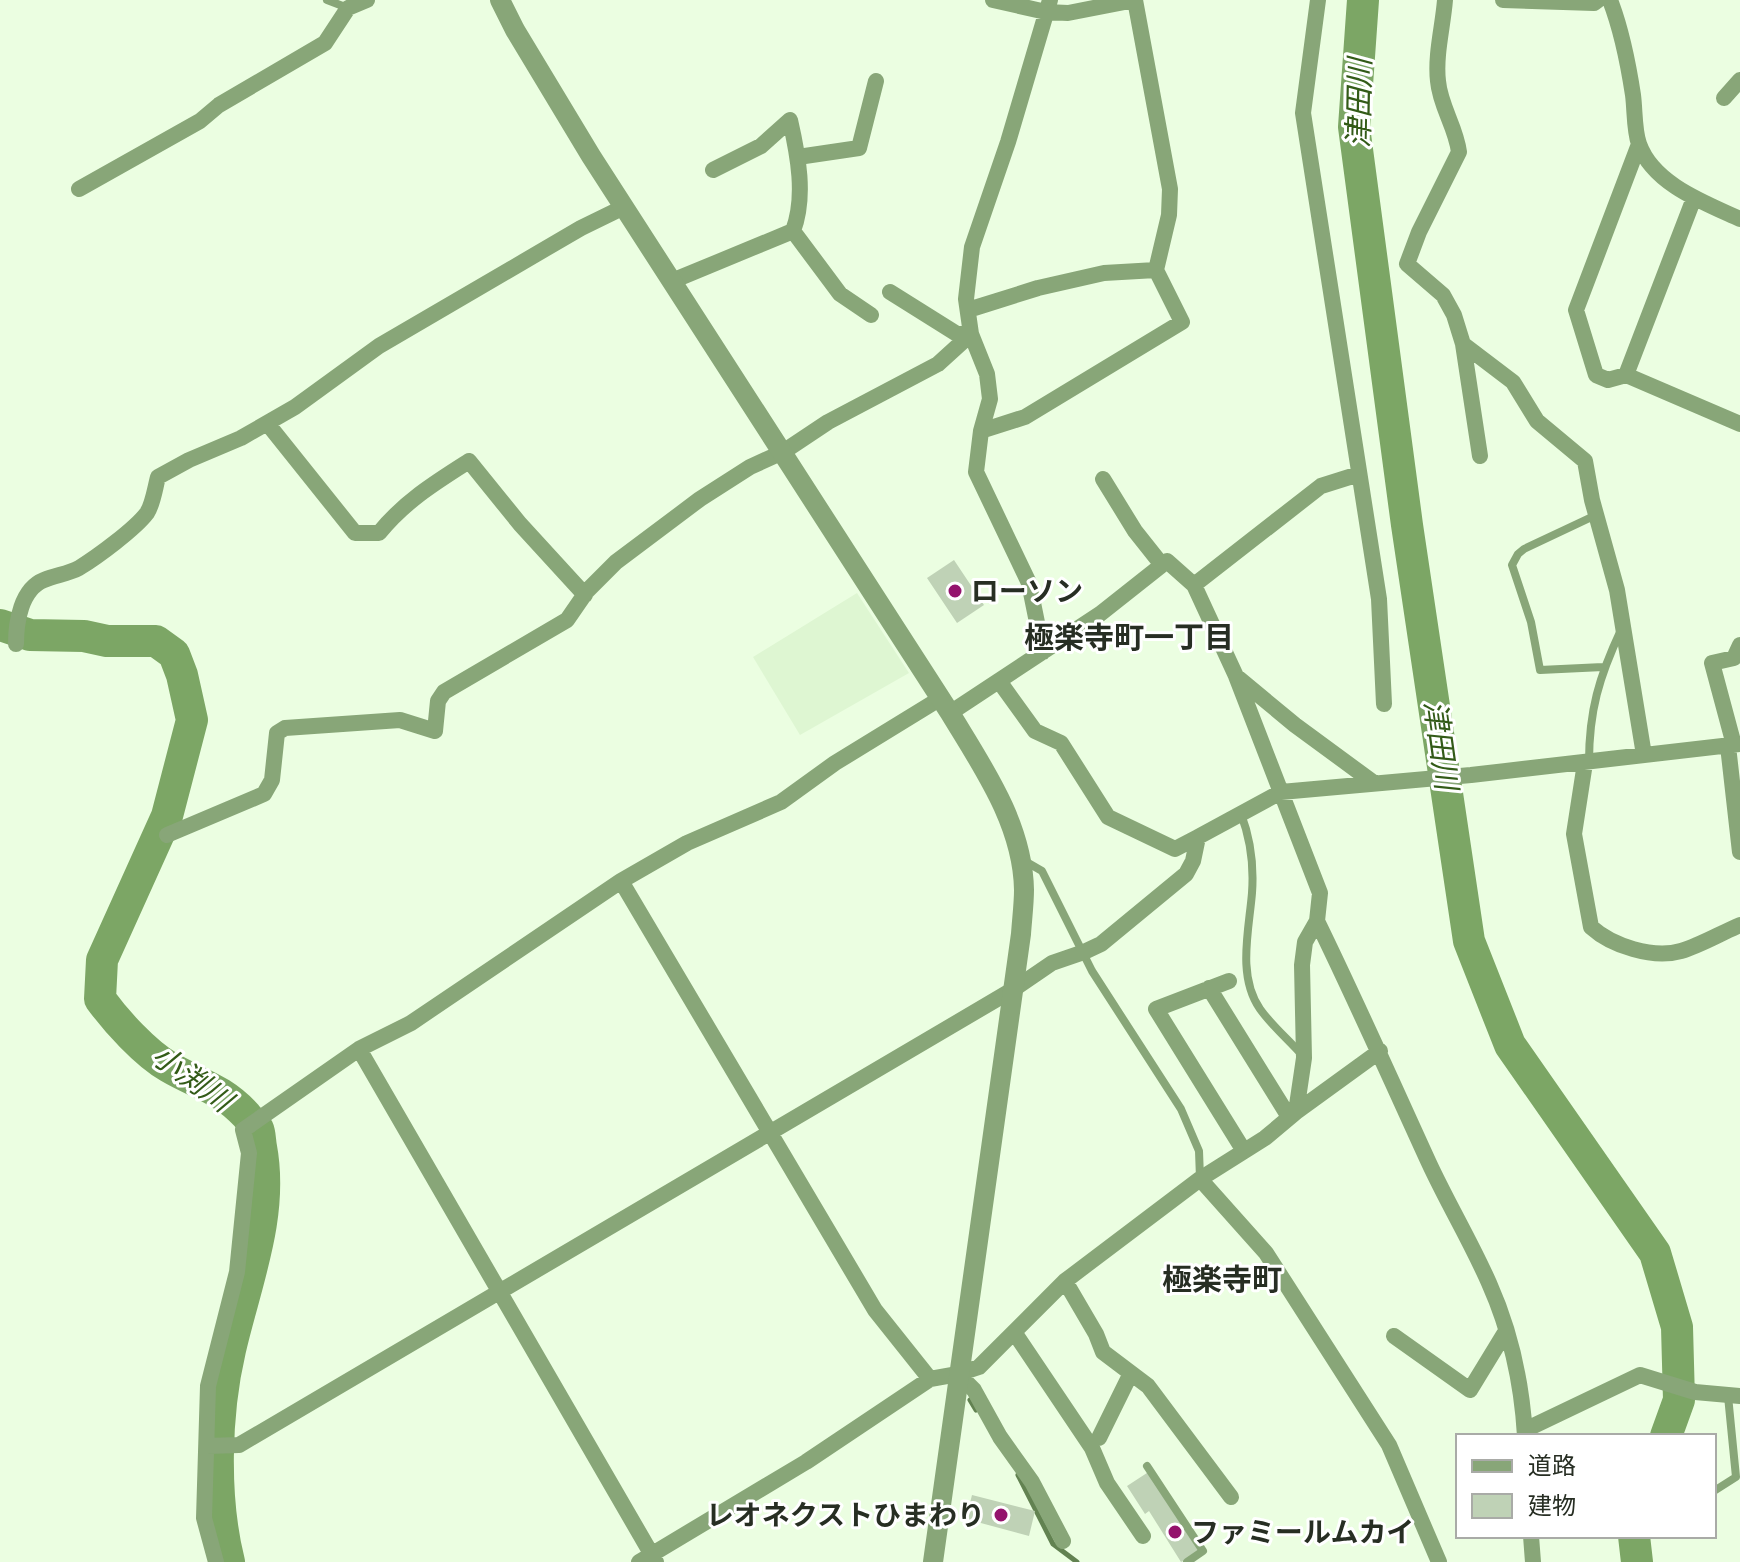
<svg xmlns="http://www.w3.org/2000/svg" width="1740" height="1562" viewBox="0 0 1740 1562" font-family="'Roboto Condensed','Noto Sans JP',sans-serif">
<rect width="100%" height="100%" fill="#ebfee1"/>
<path fill="#def6d2" d="M 857,593 L 909,673 L 800,735 L 753,657 Z"/>
<g fill="none" stroke-linecap="round" stroke-linejoin="round">
<path stroke="#628251" stroke-width="5" d="M 970,1400 L 976,1410
M 1018,1475 L 1053,1544 L 1077,1562"/>
<path stroke="#7ca665" stroke-width="32" d="M 1363,0 L 1354,127 L 1407,525 L 1469,941 L 1510,1045 L 1655,1253 L 1677,1327 L 1679,1400 L 1666,1436
M 0,625 L 30,635 L 84,636 L 107,641 L 156,641 L 174,654 L 182,675 L 192,720 L 167,816 L 102,960 L 100,999 C 116,1021 145,1053 169,1067 C 198,1084 221,1088 246,1115 C 249,1119 255,1124 258,1129 C 260,1133 260,1142 261,1147 C 274,1216 245,1284 230,1350 C 215,1414 213,1498 229,1562
M 1634,1536 L 1637,1562"/>
</g>
<path fill="#bfd2b6" d="M 954,560 L 984,605 L 957,623 L 927,578 Z
M 1150,1471 L 1200,1550 L 1181,1562 L 1149,1511 L 1145,1514 L 1127,1486 Z
M 972,1495 L 1035,1511 L 1029,1536 L 966,1519 Z"/>
<g fill="none" stroke-linecap="round" stroke-linejoin="round">
<path stroke="#88a678" stroke-width="8" d="M 327,0 L 348,8
M 1596,515 L 1524,549 L 1518,554 L 1512,565 L 1531,622 L 1540,670 L 1603,667
M 1589,762 C 1589,711 1599,677 1621,630
M 1241,814 C 1251,840 1254,865 1252,893 C 1249,930 1237,976 1260,1009 C 1272,1026 1289,1040 1302,1055
M 1023,860 L 1042,871 L 1092,971 L 1181,1109 L 1199,1151 L 1200,1178
M 1147,1466 L 1203,1551 L 1187,1562
M 1714,1491 L 1736,1477 L 1728,1396"/>
<path stroke="#88a678" stroke-width="16" d="M 1318,0 L 1303,113 L 1379,599 L 1384,704
M 1445,0 C 1443,26 1435,55 1438,81 C 1440,106 1456,127 1459,152 L 1419,232 L 1407,264 L 1443,295 L 1454,315 L 1463,344 L 1513,382 L 1537,421 L 1585,461 L 1592,500 L 1617,590 L 1644,755
M 1503,0 L 1594,3 L 1598,0
M 1610,0 C 1622,31 1628,62 1633,95 C 1635,110 1634,130 1639,144 C 1653,184 1705,203 1740,219
M 1724,98 L 1740,80
M 1639,144 L 1576,310 L 1596,375 L 1608,380 L 1626,375 L 1740,424
M 798,157 L 859,148 L 876,81
M 79,189 L 200,121 L 219,105 L 325,43 L 348,8 L 367,0
M 793,231 L 840,294 L 871,315
M 672,281 L 793,231 C 806,197 798,155 790,120 L 761,146 L 713,170
M 890,292 L 957,334 L 971,334
M 968,310 L 1038,288 L 1104,273 L 1156,270
M 1463,344 L 1480,456
M 1626,375 L 1694,198
M 267,423 L 355,533 L 379,533 C 405,501 436,482 469,461 L 520,524 L 585,595
M 981,431 L 1025,417 L 1182,322 L 1156,270 L 1169,215 L 1170,189 L 1135,0 L 1068,13 L 1046,12 L 993,0
M 1103,479 L 1135,531 L 1162,565
M 1194,585 L 1321,486 L 1359,474
M 16,644 C 16,622 21,589 44,580 C 56,575 68,574 79,568 C 97,557 135,529 147,513 C 153,504 155,488 158,477 L 189,460 L 241,438 L 295,407 L 379,346 L 581,228 L 624,207
M 1043,652 L 1029,583 L 976,472 L 981,431 L 990,399 L 987,374 L 971,334 L 966,299 L 972,247 L 1008,142 L 1050,0
M 1237,677 L 1295,725 L 1374,783
M 999,681 L 1035,731 L 1061,743 L 1108,817 L 1175,849 L 1198,837
M 1734,745 L 1712,663 L 1734,658 L 1740,645
M 1728,746 L 1740,852
M 1585,763 L 1574,834 L 1591,927 C 1612,946 1653,959 1681,951 C 1701,945 1721,933 1740,925
M 167,835 L 264,794 L 272,780 L 277,733 L 285,728 L 400,720 L 435,731 L 438,701 L 444,692 L 567,620 L 587,591 L 616,562 L 700,499 L 750,467 L 783,452 L 828,422 L 938,364 L 971,334
M 621,881 L 875,1310 L 930,1379
M 1317,921 C 1356,1001 1392,1082 1429,1163 C 1448,1204 1471,1242 1489,1283 C 1510,1330 1522,1384 1525,1436
M 1229,981 L 1156,1009 L 1244,1151
M 1209,988 L 1289,1117
M 359,1049 L 656,1562
M 1296,1112 L 1380,1051
M 1200,1179 L 1266,1253 L 1389,1445 L 1439,1562
M 1065,1281 L 1096,1334 L 1103,1352 L 1148,1386 L 1231,1497
M 1014,1332 L 1092,1448 L 1107,1483 L 1143,1536
M 1394,1336 L 1470,1390 L 1506,1331
M 958,1374 L 974,1390 L 1000,1437 L 1032,1482 L 1063,1541
M 1525,1430 L 1640,1375 L 1695,1392 L 1740,1396
M 1099,1438 L 1131,1373
M 207,1446 L 239,1445 L 1014,989 L 1052,963 L 1084,952 L 1101,944 L 1186,874 L 1193,861 L 1198,837 L 1281,792 L 1471,775 L 1740,744
M 1531,1536 L 1533,1562
M 216,1562 L 204,1518 L 208,1386 L 237,1272 L 249,1153 L 243,1130 L 359,1049 L 411,1023 L 621,881 L 687,843 L 781,802 L 835,763 L 941,698
M 639,1562 L 806,1462 L 930,1379 L 958,1374 L 979,1367 L 1065,1281 L 1200,1179 L 1265,1138 L 1296,1112 L 1304,1058 L 1302,965 L 1305,942 L 1317,921 L 1320,893 L 1236,676 L 1194,585 L 1167,561 L 1100,614 L 950,713"/>
<path stroke="#88a678" stroke-width="20" d="M 500,0 L 515,30 L 591,156 L 950,713 C 982,766 1023,824 1024,890 C 1024,904 1022,919 1021,934 L 933,1562"/>
</g>
<g fill="#94136d" stroke="#fff" stroke-width="3">
<circle cx="955" cy="591" r="8"/>
<circle cx="1001" cy="1515" r="8"/>
<circle cx="1175" cy="1532" r="8"/>
</g>
<g text-anchor="middle" dominant-baseline="central" stroke-width="6" stroke-linejoin="round" paint-order="stroke">
<g font-size="28" font-weight="bold" fill="#272e23" stroke="#fff" text-anchor="start">
<text x="971" y="591">ローソン</text>
<text x="985" y="1515" text-anchor="end">レオネクストひまわり</text>
<text x="1191" y="1532">ファミールムカイ</text>
</g>
<g font-size="30" font-style="italic" fill="#335b18" stroke="#fff">
<text transform="translate(1359 103) rotate(-89)">津田川</text>
<text transform="translate(1441 745) rotate(82)">津田川</text>
<text transform="translate(192 1078) rotate(36)">小渕川</text>
</g>
<g font-size="30" font-weight="bold" fill="#272e23" stroke="#fff">
<text x="1129" y="637">極楽寺町一丁目</text>
<text x="1222" y="1279">極楽寺町</text>
</g>
</g>
<rect x="1456" y="1434" width="260" height="104" fill="#ffffff" stroke="#a9aba7" stroke-width="2"/>
<rect x="1472" y="1460" width="40" height="12" fill="#88a678" stroke="#a9aba7" stroke-width="2"/>
<text x="1528" y="1474" font-size="24" fill="#272e23">道路</text>
<rect x="1472" y="1494" width="40" height="24" fill="#bfd2b6" stroke="#a9aba7" stroke-width="2"/>
<text x="1528" y="1514" font-size="24" fill="#272e23">建物</text>
</svg>
